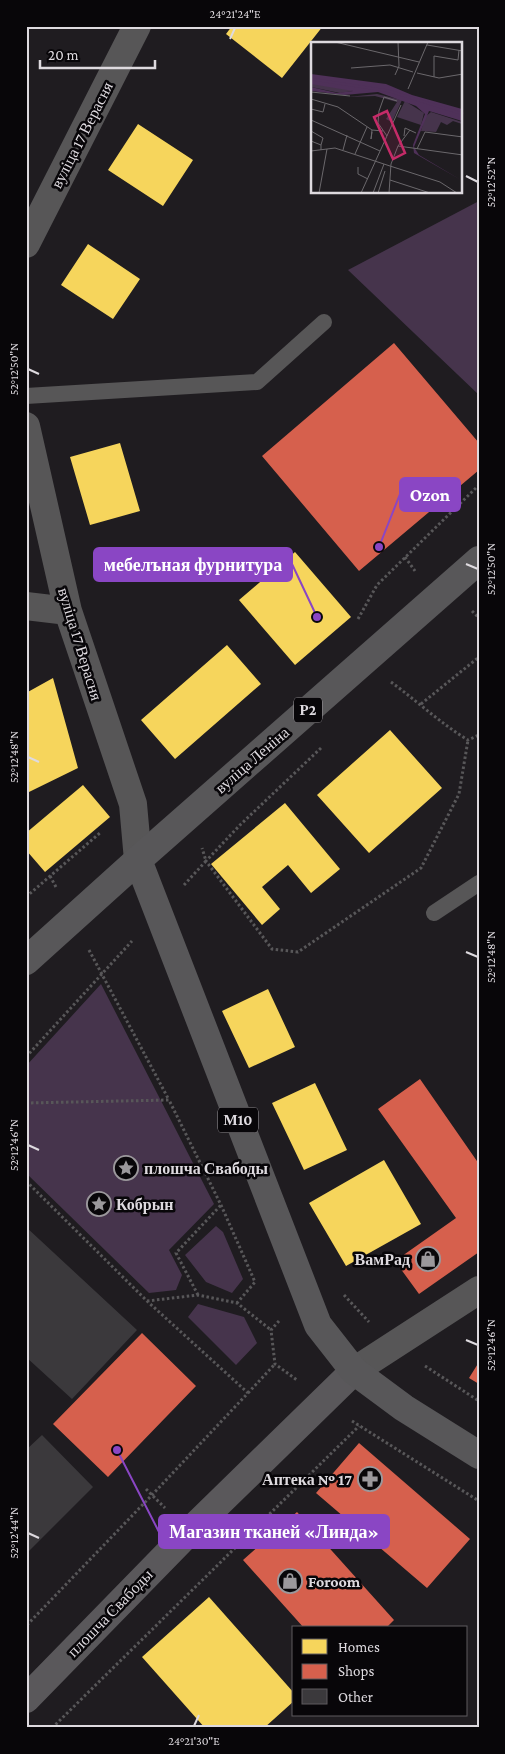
<svg xmlns="http://www.w3.org/2000/svg" width="505" height="1754" viewBox="0 0 505 1754" font-family="'Crimson Pro',serif">
<rect width="100%" height="100%" fill="#1f1c20"/>
<path fill="#46344c" d="M 479,201 L 479,395 L 348,270 Z
M 101,984 L 214,1204 L 169,1250 L 182,1275 L 176,1290 L 149,1293 L 26,1173 L 26,1066 Z
M 216,1226 L 223,1232 L 243,1279 L 232,1293 L 206,1282 L 185,1255 Z
M 198,1304 L 244,1317 L 257,1343 L 236,1365 L 188,1317 Z"/>
<path fill="#f6d55c" d="M 232,26 L 323,26 L 282,78 L 226,34 Z
M 138,124 L 193,160 L 163,206 L 108,170 Z
M 88,244 L 140,279 L 113,319 L 61,285 Z
M 120,443 L 140,511 L 90,525 L 70,457 Z
M 295,552 L 351,617 L 295,665 L 239,600 Z
M 227,645 L 261,684 L 175,759 L 141,720 Z
M 53,678 L 78,768 L 29,792 L 26,788 L 26,693 Z
M 390,730 L 442,788 L 369,853 L 317,795 Z
M 83,785 L 110,817 L 45,872 L 26,850 L 26,833 Z
M 285,803 L 340,869 L 311,893 L 288,865 L 262,887 L 280,909 L 262,925 L 211,864 Z
M 268,989 L 295,1047 L 249,1068 L 222,1011 Z
M 315,1083 L 347,1150 L 304,1170 L 272,1103 Z
M 384,1160 L 421,1224 L 346,1266 L 309,1203 Z
M 209,1597 L 294,1693 L 294,1701 L 264,1728 L 205,1728 L 142,1657 Z"/>
<path fill="#d6604d" d="M 394,343 L 479,443 L 479,470 L 359,571 L 262,456 Z
M 420,1079 L 479,1164 L 479,1252 L 419,1294 L 395,1261 L 456,1218 L 378,1109 Z
M 142,1333 L 196,1386 L 108,1477 L 53,1424 Z
M 479,1362 L 479,1384 L 469,1378 Z
M 359,1443 L 470,1539 L 427,1588 L 316,1493 Z
M 297,1512 L 394,1620 L 386,1628 L 304,1628 L 243,1560 Z"/>
<path fill="#3b393c" d="M 26,1227 L 137,1330 L 72,1399 L 26,1357 Z
M 42,1435 L 93,1487 L 26,1554 L 26,1450 Z"/>
<g fill="none" stroke-linecap="round" stroke-linejoin="round">
<path stroke="#585759" stroke-width="3" stroke-dasharray="2.5 2.5" stroke-linecap="butt" d="M 405,557 L 415,571
M 472,611 L 479,618
M 358,619 L 377,585 L 479,485
M 391,682 C 417,701 440,723 468,740 L 479,735
M 421,704 L 479,657
M 321,748 L 240,825 L 206,861 L 272,949 L 298,952 L 421,868 L 459,794 L 468,740
M 50,876 L 57,889
M 184,885 L 206,861 L 202,848
M 26,897 L 101,832
M 89,950 L 169,1100
M 26,1057 L 132,941
M 26,1103 L 169,1100 L 221,1205 L 255,1282 L 237,1303
M 26,1181 L 147,1301 L 248,1393 L 152,1495 L 26,1626
M 198,1295 L 176,1253 L 221,1205
M 344,1295 L 369,1322
M 147,1301 L 198,1295 L 237,1303 L 271,1330
M 279,1321 L 271,1330 L 275,1364 L 297,1380
M 425,1366 L 479,1401
M 248,1393 L 275,1364
M 352,1421 L 479,1501
M 146,1489 L 165,1508
M 52,1728 L 359,1426"/>
<path stroke="#575657" stroke-width="16" d="M 26,396 L 257,382 L 324,322
M 434,913 L 479,883"/>
<path stroke="#575657" stroke-width="28" d="M 26,244 L 137,26
M 26,426 L 68,611 L 133,804 L 138,860
M 26,606 L 68,611
M 354,1371 L 479,1290"/>
<path stroke="#5a585b" stroke-width="28" d="M 26,1699 L 189,1532 L 354,1371"/>
<path stroke="#585759" stroke-width="28" d="M 138,860 L 318,1325 L 354,1371 L 404,1408 L 479,1455
M 26,961 L 138,860 L 479,560"/>
</g>
<path fill="none" stroke="#dedadf" stroke-width="2" d="M 230,39 L 235,28M 466,176 L 478,182M 28,369 L 39,374M 466,564 L 478,569M 28,757 L 39,762M 466,952 L 478,957M 28,1145 L 39,1150M 466,1340 L 478,1345M 28,1533 L 39,1538M 194,1726 L 199,1715"/>
<defs>
<symbol id="sight-ring" viewBox="-11 -11 22 22"><circle r="9.5" fill="#080609" stroke="#9b989c" stroke-width="1.5"/><path d="M0-6L1.8-2.2L6-1.7L2.9 1.2L3.7 5.4L0 3.3L-3.7 5.4L-2.9 1.2L-6-1.7L-1.8-2.2Z" fill="#9b989c"/></symbol>
<symbol id="shop-ring" viewBox="-11 -11 22 22"><circle r="9.5" fill="#080609" stroke="#9b989c" stroke-width="1.5"/><path d="M-5-2.5h2.3a2.7 3.5 0 0 1 5.4 0H5L5.5 6h-11ZM-1.5-2.5h3a1.5 2.3 0 0 0-3 0Z" fill="#9b989c"/></symbol>
<symbol id="pharmacy-ring" viewBox="-11 -11 22 22"><circle r="9.5" fill="#080609" stroke="#9b989c" stroke-width="1.5"/><path d="M-2-6h4v4h4v4h-4v4h-4v-4h-4v-4h4Z" fill="#9b989c"/></symbol>
</defs>
<g fill-rule="evenodd">
<use href="#sight-ring" x="112" y="1154" width="28" height="28"/>
<use href="#sight-ring" x="85" y="1190" width="28" height="28"/>
<use href="#shop-ring" x="414" y="1245" width="28" height="28"/>
<use href="#pharmacy-ring" x="356" y="1465" width="28" height="28"/>
<use href="#shop-ring" x="276" y="1567" width="28" height="28"/>
</g>
<g text-anchor="middle" dominant-baseline="central" stroke-width="5" stroke-linejoin="round" paint-order="stroke">
<g fill="#080609" stroke="#9e9a9f" stroke-width="1">
<rect x="294" y="697.5" width="28" height="25" rx="4"/>
<rect x="218" y="1107.5" width="40" height="25" rx="4"/>
</g>
<g font-size="15" font-weight="bold" fill="#dedadf">
<text x="308" y="710">Р2</text>
<text x="238" y="1120">М10</text>
</g>
<g font-size="16" fill="#dedadf" stroke="#080609">
<text transform="translate(82 135) rotate(-63)">вуліца 17 Верасня</text>
<text transform="translate(80 644) rotate(73)">вуліца 17 Верасня</text>
<text transform="translate(252 760) rotate(-41)">вуліца Леніна</text>
<text transform="translate(110 1613) rotate(-46)">плошча Свабоды</text>
</g>
<g font-size="16" font-weight="bold" fill="#dedadf" stroke="#080609" text-anchor="start">
<text x="144" y="1168">плошча Свабоды</text>
<text x="116" y="1204">Кобрын</text>
<text x="410" y="1259" text-anchor="end">ВамРад</text>
<text x="352" y="1479" text-anchor="end">Аптека № 17</text>
<text x="308" y="1581">Foroom</text>
</g>
</g>
<g transform="translate(311 42)">
<rect width="151" height="151" fill="#1f1c20"/>
<path d="M 6,41 L 34,45 L 42,49 L 29,51 L 0,45 L 0,42 ZM 66,52 L 91,58 L 81,80 L 75,77 L 86,60 L 64,54 L 37,55 ZM 94,59 L 113,71 L 110,83 L 86,75 ZM 120,70 L 151,80 L 151,82 L 142,79 L 136,83 L 130,80 L 125,90 L 110,89 L 114,75 Z" fill="#46344c"/>
<path d="M 0,32 L 75,42 L 101,53 L 151,67 L 151,79 L 118,69 L 103,105 L 108,113 L 150,138 L 103,111 L 102,103 L 114,72 L 105,64 L 67,50 L 33,53 L 0,49 L 0,45 L 26,51 L 42,49 L 0,42 Z" fill="#4f3159"/>
<path fill="none" stroke="#4f3159" stroke-width="2.5" d="M 0,37 L 78,49 L 152,72"/>
<path fill="none" stroke="#6b686c" stroke-width="1" d="M 24,0 L 108,20M 116,3 L 152,9M 40,26 L 79,23 L 102,30M 106,31 L 128,36 L 152,32M 84,33 L 88,24 L 87,0M 123,35 L 123,14 L 147,18 L 148,8M 97,47 L 117,0M 0,50 L 39,54M 0,57 L 27,65 L 61,88 L 72,89M 0,67 L 12,70 L 14,62M 0,78 L 69,109M 61,88 L 60,97 L 61,90M 0,89 L 12,96 L 10,103M 76,94 L 67,81 L 68,69 L 73,55 L 86,59M 93,94 L 94,86 L 105,91M 0,99 L 10,103 L 10,108M 87,104 L 99,88M 87,104 L 152,113M 106,107 L 114,90 L 152,95M 32,108 L 36,93M 0,109 L 24,106 L 79,124M 44,112 L 56,85M 79,124 L 129,140 L 146,151M 47,125 L 47,132 L 57,137M 79,138 L 119,151M 8,151 L 16,107M 50,151 L 90,63M 62,151 L 73,122M 67,151 L 74,129M 78,151 L 80,122 L 87,104"/>
<path fill="#c52b68" fill-opacity="0.15" stroke="#c52b68" stroke-width="2.5" d="M 76,69 L 94,111 L 82,117 L 63,75 Z"/>
<rect width="151" height="151" fill="none" stroke="#dedadf" stroke-width="2.5"/>
</g>
<path fill="none" stroke="#8a46c4" stroke-width="2" d="M379 547L400 494M317 617L292 564M117 1450L159 1532"/>
<g fill="#8a46c4" stroke="#080609" stroke-width="2">
<circle cx="379" cy="547" r="5"/>
<circle cx="317" cy="617" r="5"/>
<circle cx="117" cy="1450" r="5"/>
</g>
<g fill="#8a46c4" stroke="#8a46c4" stroke-width="2">
<rect x="400" y="478" width="60" height="33" rx="5"/>
<rect x="94" y="548" width="198" height="33" rx="5"/>
<rect x="159" y="1515" width="230" height="33" rx="5"/>
</g>
<g font-size="18" text-anchor="middle" font-weight="bold" fill="#fff">
<text x="430" y="501">Ozon</text>
<text x="193" y="571">мебелъная фурнитура</text>
<text x="274" y="1538">Магазин тканей «Линда»</text>
</g>
<rect width="505" height="1754" fill="none" stroke="#080609" stroke-width="55"/>
<rect x="292" y="1626" width="175" height="90" fill="#080609" stroke="#5e5b5f"/>
<rect x="302" y="1639" width="25" height="15" fill="#f6d55c" stroke="#5e5b5f"/>
<text x="338" y="1652" font-size="15" fill="#dedadf">Homes</text>
<rect x="302" y="1664" width="25" height="15" fill="#d6604d" stroke="#5e5b5f"/>
<text x="338" y="1676" font-size="15" fill="#dedadf">Shops</text>
<rect x="302" y="1689" width="25" height="15" fill="#3b393c" stroke="#5e5b5f"/>
<text x="338" y="1702" font-size="15" fill="#dedadf">Other</text>
<path d="M40 60v8h115v-8" fill="none" stroke="#dedadf" stroke-width="2.5"/>
<text x="48" y="60" font-size="15" fill="#dedadf" stroke="#080609" stroke-width="4" paint-order="stroke">20 m</text>
<rect x="28" y="28" width="450" height="1698" fill="none" stroke="#dedadf" stroke-width="2"/>
<g font-size="12" text-anchor="middle" fill="#dedadf">
<text x="235" y="18">24°21'24"E</text>
<text transform="translate(491 182) rotate(-90)" y="4">52°12'52"N</text>
<text transform="translate(14 369) rotate(-90)" y="4">52°12'50"N</text>
<text transform="translate(491 569) rotate(-90)" y="4">52°12'50"N</text>
<text transform="translate(14 757) rotate(-90)" y="4">52°12'48"N</text>
<text transform="translate(491 957) rotate(-90)" y="4">52°12'48"N</text>
<text transform="translate(14 1145) rotate(-90)" y="4">52°12'46"N</text>
<text transform="translate(491 1345) rotate(-90)" y="4">52°12'46"N</text>
<text transform="translate(14 1533) rotate(-90)" y="4">52°12'44"N</text>
<text x="194" y="1745">24°21'30"E</text>
</g>
</svg>
